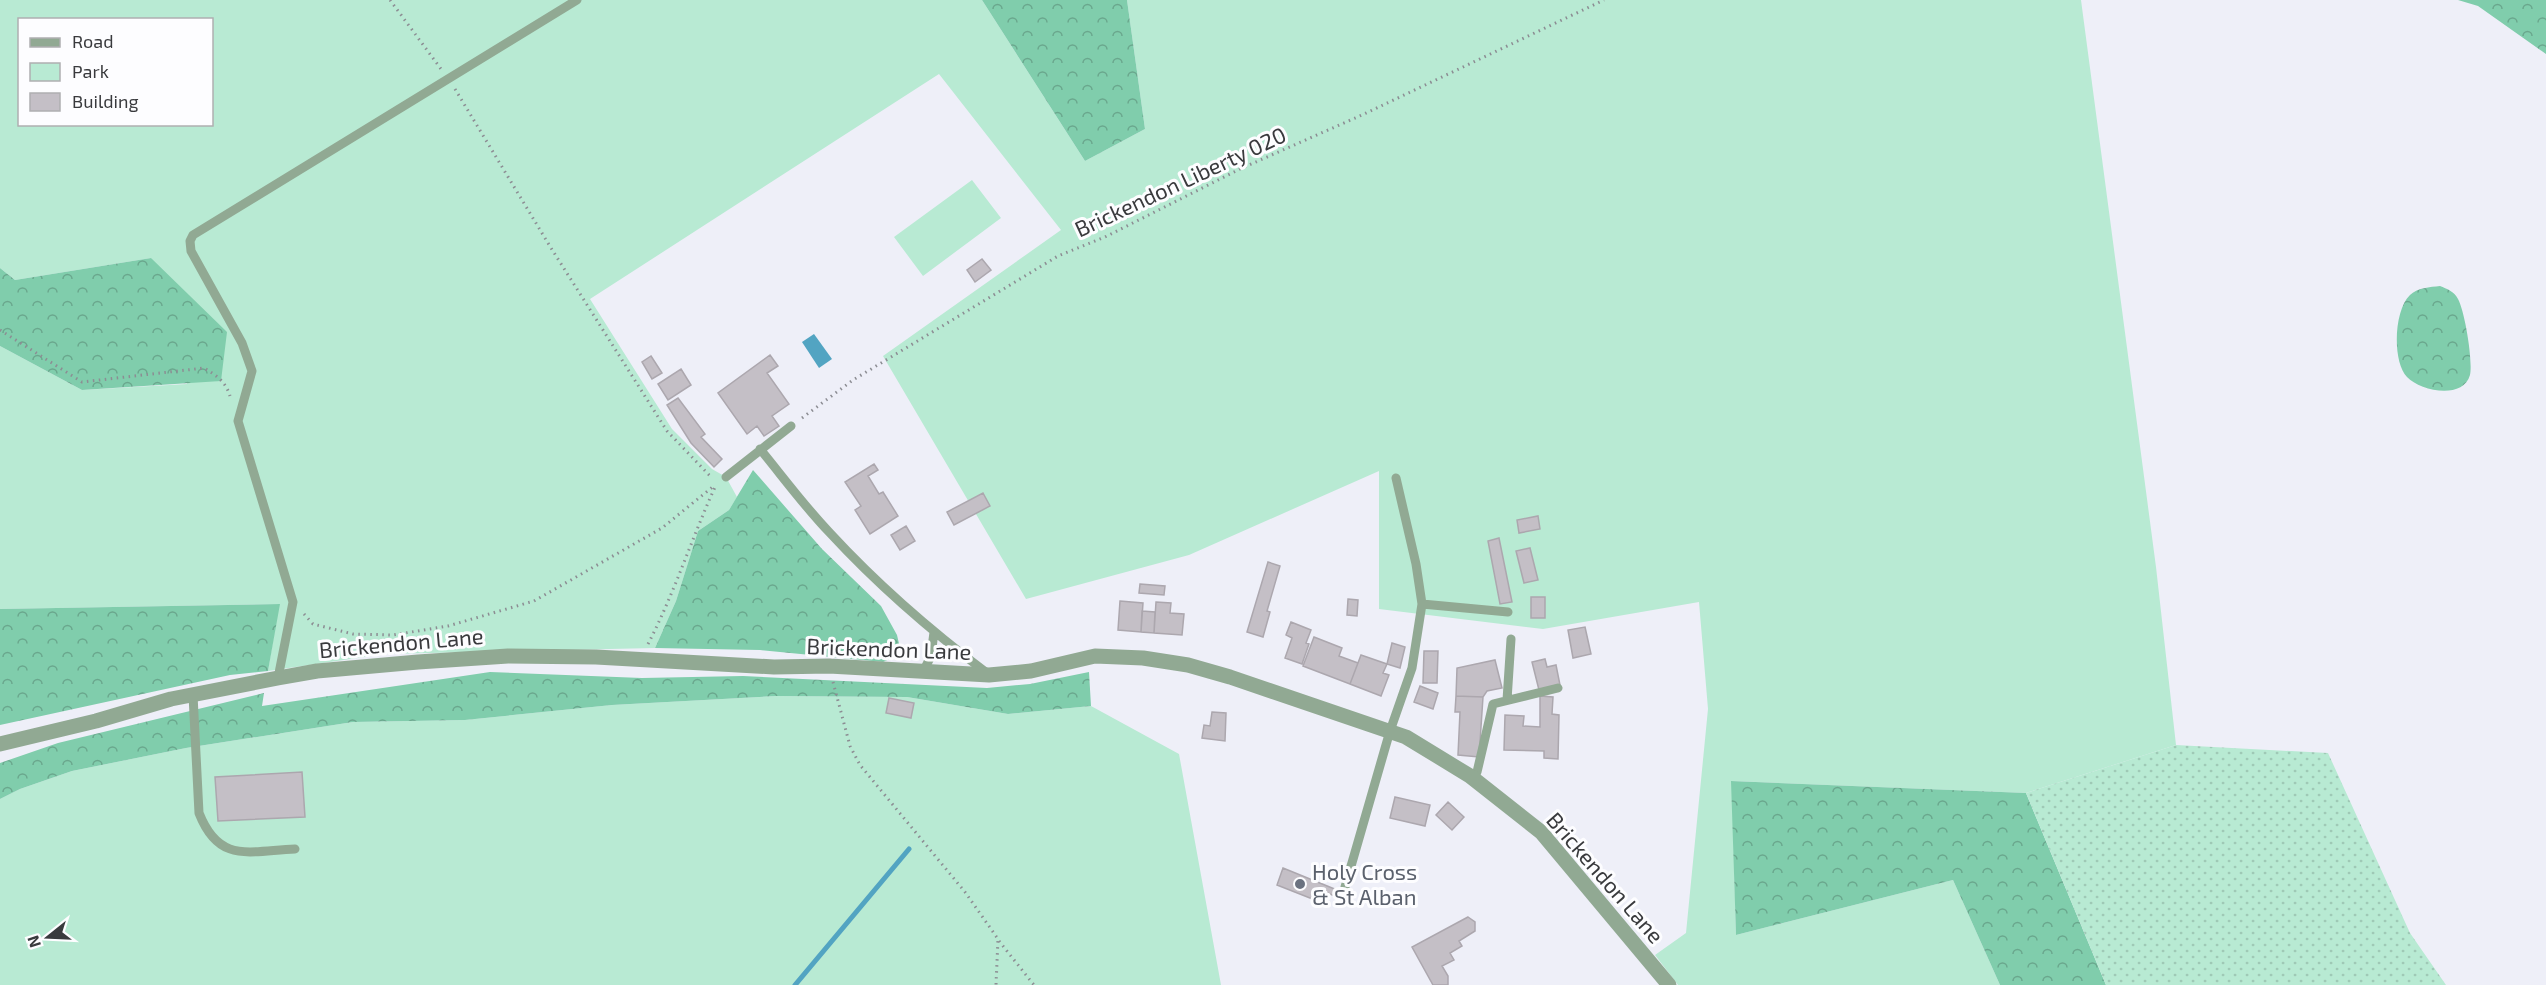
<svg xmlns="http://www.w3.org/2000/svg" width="2546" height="985" viewBox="0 0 2546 985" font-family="'Exo 2',sans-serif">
<defs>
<pattern id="forest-crowns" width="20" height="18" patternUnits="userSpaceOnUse" patternTransform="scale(1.5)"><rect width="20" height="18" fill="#80cdac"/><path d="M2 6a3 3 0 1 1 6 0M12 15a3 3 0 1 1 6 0" fill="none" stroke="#6aa78d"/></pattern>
<pattern id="garden-dots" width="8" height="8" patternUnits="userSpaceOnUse" patternTransform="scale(1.5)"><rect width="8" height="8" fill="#b8ead3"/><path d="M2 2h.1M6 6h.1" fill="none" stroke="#9fc9b6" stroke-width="1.8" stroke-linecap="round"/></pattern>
</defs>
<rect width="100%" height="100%" fill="#eeeff8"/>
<path fill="#b8ead3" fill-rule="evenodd" d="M 0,0 L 982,0 L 1085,161 L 1145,129 L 1127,0 L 2081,0 L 2156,567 L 2176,745 L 2026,793 L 1732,781 L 1736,935 L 1953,880 L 2000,985 L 1678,985 L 1655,955 L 1686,933 L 1708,709 L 1699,602 L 1543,629 L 1379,609 L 1379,471 L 1189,555 L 1026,599 L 883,356 L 1061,230 L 939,74 L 590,299 L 672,429 L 712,469 L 726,477 L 737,497 L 729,510 L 698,531 L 676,601 L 655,648 L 385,654 L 268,671 L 279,604 L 0,609 L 0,346 L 82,390 L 187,384 L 151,258 L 15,280 L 0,268 ZM 20,20 L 212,20 L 212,124 L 20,124 Z
M 972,180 L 1001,218 L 923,276 L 894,237 Z
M 776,696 L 907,697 L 1008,714 L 1091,706 L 1179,754 L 1221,985 L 0,985 L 0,799 L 20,789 L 72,771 L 186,748 L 353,722 L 465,720 L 612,705 Z"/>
<path fill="url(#forest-crowns)" d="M 982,0 L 1127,0 L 1145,129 L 1085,161 Z
M 2458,0 L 2546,0 L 2546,54 L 2478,6 Z
M 151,258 L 227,332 L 221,381 L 82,390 L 0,346 L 0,268 L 15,280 Z
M 2440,286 C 2447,289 2454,291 2458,299 C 2465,312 2473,361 2470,375 C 2463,400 2420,391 2407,377 C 2392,361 2394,310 2410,295 C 2417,288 2430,287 2440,286 Z
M 753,470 L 822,549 L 881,606 L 897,635 L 900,648 L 896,656 L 883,662 L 760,650 L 655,648 L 676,601 L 698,531 L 729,510 Z
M 280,604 L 268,671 L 230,675 L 0,725 L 0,609 Z
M 490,672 L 642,678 L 743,676 L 987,688 L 1030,684 L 1089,672 L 1091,706 L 1008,714 L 907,697 L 776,696 L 612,705 L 465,720 L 353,722 L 186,748 L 72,771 L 20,789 L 0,799 L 0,763 L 58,743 L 264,693 L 262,706 Z
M 1731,781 L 2026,793 L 2106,985 L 2000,985 L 1953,880 L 1736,935 Z"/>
<path fill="url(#garden-dots)" d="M 2176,745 L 2328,753 L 2410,933 L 2446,985 L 2106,985 L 2026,793 Z"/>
<path fill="#52a4c2" d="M 814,334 L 832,359 L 819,368 L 802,342 Z"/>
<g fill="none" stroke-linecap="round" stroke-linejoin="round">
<path stroke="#52a4c2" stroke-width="5" d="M 795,985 L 909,849"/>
</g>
<path fill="#c4bfc6" stroke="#aca7ae" stroke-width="1.5" d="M 982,259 L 991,270 L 975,282 L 967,270 Z
M 770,355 L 778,366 L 767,373 L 789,404 L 772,416 L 779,426 L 764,436 L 757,426 L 747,434 L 718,393 Z
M 651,356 L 662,373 L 652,379 L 642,362 Z
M 681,369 L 691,385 L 668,400 L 658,384 Z
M 678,398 L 705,434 L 701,437 L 722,459 L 714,467 L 691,443 L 667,405 Z
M 874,464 L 878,470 L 868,476 L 879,494 L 883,492 L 898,516 L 870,534 L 855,510 L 861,506 L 845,482 Z
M 983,493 L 990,506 L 954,525 L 947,512 Z
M 1538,516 L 1540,529 L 1519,533 L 1517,520 Z
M 906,526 L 915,541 L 900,550 L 891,535 Z
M 1499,538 L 1512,602 L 1500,604 L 1488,541 Z
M 1530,548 L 1538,580 L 1524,583 L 1516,551 Z
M 1268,562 L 1280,566 L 1267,611 L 1270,612 L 1263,637 L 1247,632 Z
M 1140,584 L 1165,586 L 1164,595 L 1139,593 Z
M 1531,597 L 1545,597 L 1545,618 L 1531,618 Z
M 1348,599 L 1358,600 L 1357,616 L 1347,615 Z
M 1120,601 L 1143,603 L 1141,632 L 1118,630 Z
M 1156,602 L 1171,603 L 1170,613 L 1184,614 L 1182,635 L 1154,633 Z
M 1142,611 L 1155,612 L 1154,633 L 1141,632 Z
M 1291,622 L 1311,630 L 1306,643 L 1309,644 L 1302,664 L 1285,658 L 1292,638 L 1286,635 Z
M 1585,627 L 1591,654 L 1573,658 L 1568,630 Z
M 1314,637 L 1342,648 L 1339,656 L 1358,663 L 1350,684 L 1303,666 Z
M 1392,643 L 1405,647 L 1400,668 L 1387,664 Z
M 1424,651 L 1438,651 L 1437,683 L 1423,683 Z
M 1361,655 L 1387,664 L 1383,673 L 1389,675 L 1381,696 L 1350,684 Z
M 1545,659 L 1547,667 L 1556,665 L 1560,685 L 1539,690 L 1532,662 Z
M 1495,660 L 1502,688 L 1487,691 L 1483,697 L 1456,696 L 1457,668 Z
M 1420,686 L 1438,693 L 1433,709 L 1414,702 Z
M 1456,696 L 1483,697 L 1479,757 L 1458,755 L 1460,712 L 1455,712 Z
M 1540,696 L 1553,697 L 1552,714 L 1559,715 L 1558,759 L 1544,758 L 1544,751 L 1504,750 L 1505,715 L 1524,716 L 1523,726 L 1540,727 Z
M 889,698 L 914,703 L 911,718 L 886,713 Z
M 1212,712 L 1226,713 L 1225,741 L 1202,738 L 1204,725 L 1210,726 Z
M 302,772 L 305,817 L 218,821 L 215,777 Z
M 1395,797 L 1430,805 L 1425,826 L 1390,818 Z
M 1448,802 L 1464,817 L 1452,830 L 1436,815 Z
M 1283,868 L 1337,890 L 1335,896 L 1319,890 L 1315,900 L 1277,885 Z
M 1468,917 L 1475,922 L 1475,931 L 1459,941 L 1462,946 L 1450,953 L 1454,960 L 1442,966 L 1448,976 L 1448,985 L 1433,985 L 1412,947 Z"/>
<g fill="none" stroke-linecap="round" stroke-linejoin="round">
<path stroke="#8c8d93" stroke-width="3" stroke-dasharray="1.5 4.5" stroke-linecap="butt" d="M 390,0 L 441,69
M 455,89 L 551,248 L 667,431 L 712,478
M 0,330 L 82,382 L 204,368 C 216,375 226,382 230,396
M 802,418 L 853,380 L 1058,256 L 1105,237 L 1240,169 L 1362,115 L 1604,0
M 304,614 L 313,624 L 353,634 L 393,635 L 448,626 L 534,601 L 662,528 L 715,485
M 648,644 C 675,592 692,537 716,485
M 833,682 L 850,746 L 860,765 L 965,892 L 998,939 L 996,985
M 999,941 L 1034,985"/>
<path stroke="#91a993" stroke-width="9" d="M 760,449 C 783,477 805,507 830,533 C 878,585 931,631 987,673
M 726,477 L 791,426
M 1422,604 L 1508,612
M 923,672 L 931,656 L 934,632
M 278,678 L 293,602 L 238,421 L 252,371 L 242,343 L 191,251 L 190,241 L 193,235 L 577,0
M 193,695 L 199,813 C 219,864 249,851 295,849
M 1507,700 L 1511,639
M 1470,776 L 1477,772 L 1493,704 L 1558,688
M 1345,887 L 1390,731 L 1412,668 L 1422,604 L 1416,564 L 1396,478"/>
<path stroke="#91a993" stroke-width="15" d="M 0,744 L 96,721 L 171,699 L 278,678 L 317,671 L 418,662 L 508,656 L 596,657 L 774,667 L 829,666 L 989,675 L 1031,671 L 1095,656 L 1143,658 L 1188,665 L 1230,677 L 1406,737 L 1470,776 L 1541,832 L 1669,985"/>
</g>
<circle fill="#6b7280" stroke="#fdfdff" stroke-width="2" cx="1300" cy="884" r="6"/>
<g text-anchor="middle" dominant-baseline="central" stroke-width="6" stroke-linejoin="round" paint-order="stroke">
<g font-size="22" fill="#393a3d" stroke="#fdfdff">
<text transform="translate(1180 181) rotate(-25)">Brickendon Liberty 020</text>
<text transform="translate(401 642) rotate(-5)">Brickendon Lane</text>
<text transform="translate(889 648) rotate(2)">Brickendon Lane</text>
<text transform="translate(1606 877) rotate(49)">Brickendon Lane</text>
</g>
<g font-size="22" fill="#5b616d" stroke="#fdfdff" text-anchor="start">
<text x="1312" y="871">Holy Cross<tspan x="1312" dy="25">&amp; St Alban</tspan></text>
</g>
</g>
<rect x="18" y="18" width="195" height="108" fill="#fdfdff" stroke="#afafb1" stroke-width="1.5"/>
<rect x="30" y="38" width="30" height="9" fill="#91a993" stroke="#afafb1" stroke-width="1.5"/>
<text x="72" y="48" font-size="18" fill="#393a3d">Road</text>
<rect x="30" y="63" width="30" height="18" fill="#b8ead3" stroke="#afafb1" stroke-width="1.5"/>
<text x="72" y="78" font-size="18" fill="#393a3d">Park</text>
<rect x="30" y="93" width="30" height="18" fill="#c4bfc6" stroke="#afafb1" stroke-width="1.5"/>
<text x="72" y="108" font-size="18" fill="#393a3d">Building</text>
<g transform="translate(48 937) rotate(252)" stroke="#fdfdff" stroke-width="4.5" paint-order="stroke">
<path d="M0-4.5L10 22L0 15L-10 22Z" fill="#393a3d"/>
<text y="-9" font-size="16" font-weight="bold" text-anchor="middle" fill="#393a3d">N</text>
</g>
</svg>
